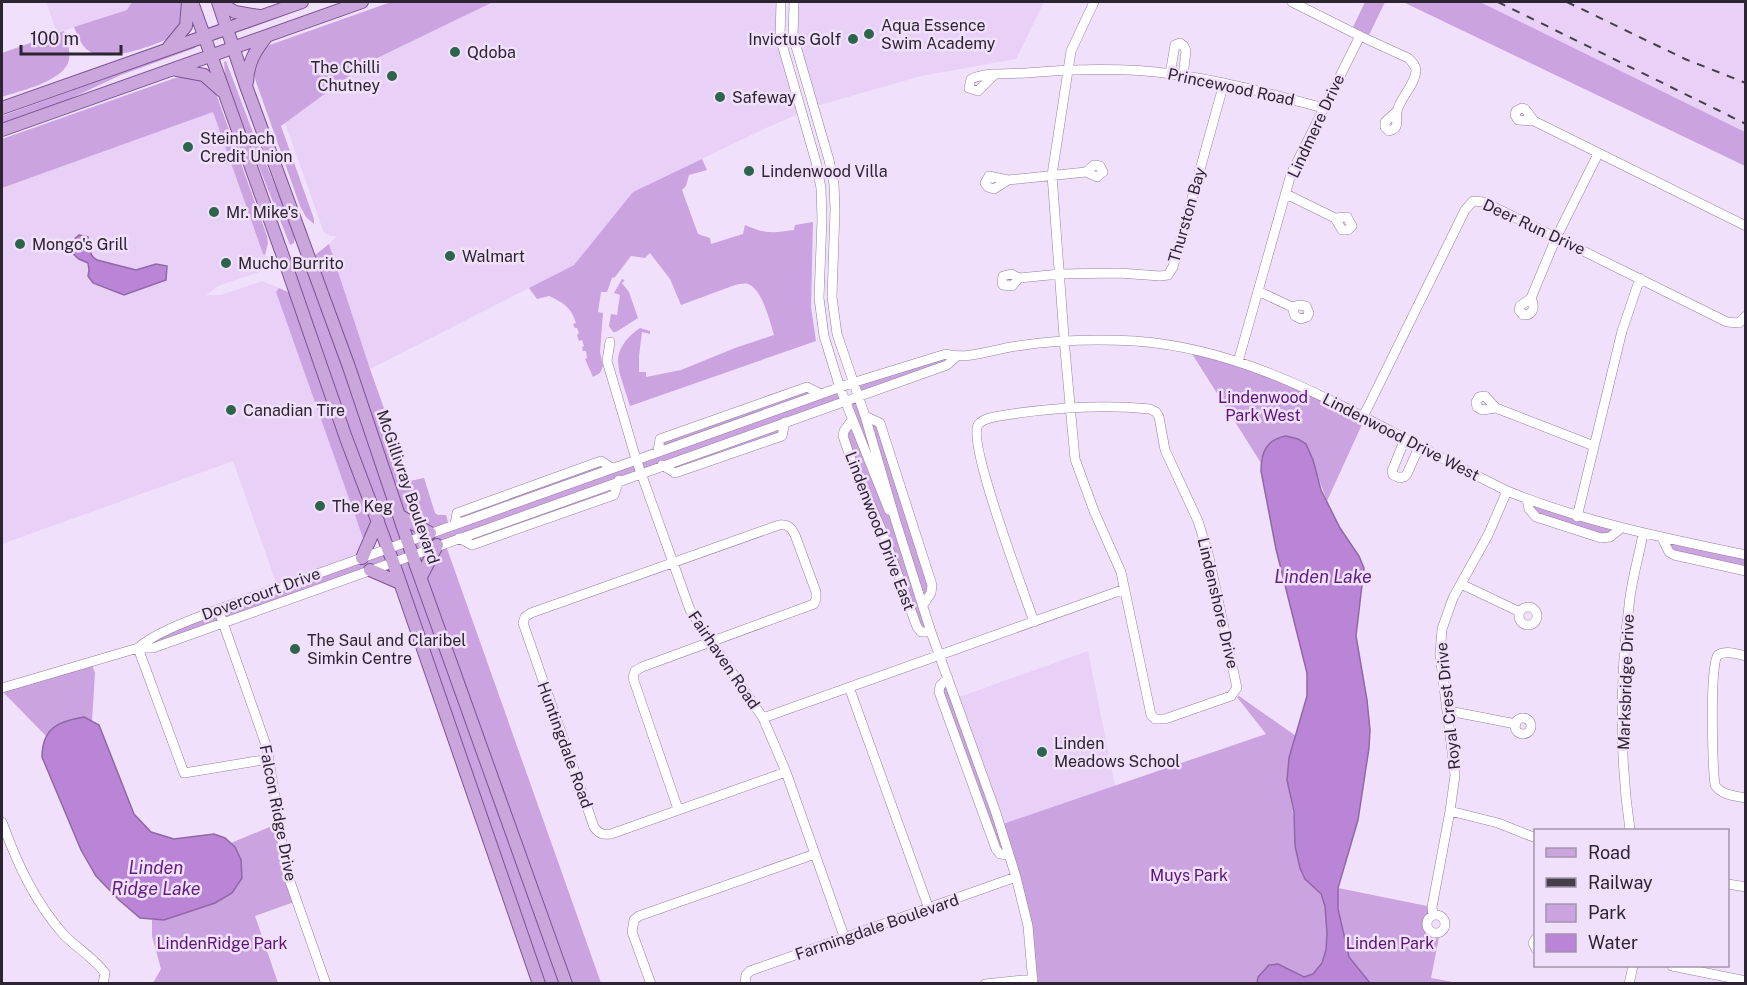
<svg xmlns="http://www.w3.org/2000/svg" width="1747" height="985" viewBox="0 0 1747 985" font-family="'Public Sans',sans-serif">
<rect width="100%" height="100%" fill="#f1e0fb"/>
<path fill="#e8d0f7" d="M 46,2 L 132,2 L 127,10 L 57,33 Z
M 493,2 L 781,2 L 780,37 L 801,113 L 766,128 L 633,192 L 574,265 L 370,369 L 329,244 L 337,236 L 331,236 L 324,233 L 285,123 L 367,63 Z
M 794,2 L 1044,2 L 1016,59 L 921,76 L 813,107 L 793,36 Z
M 1480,2 L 1745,2 L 1745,132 Z
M 213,112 L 263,254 L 269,257 L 262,271 L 218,286 L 206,295 L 221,295 L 262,281 L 279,288 L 276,292 L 363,537 L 370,541 L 362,558 L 278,588 L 233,461 L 2,544 L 2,188 Z
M 1088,651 L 1115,786 L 1000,825 L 956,698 Z"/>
<path fill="#caa3e0" d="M 132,2 L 183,2 L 184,23 C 179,28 173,36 167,39 C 150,47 105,63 89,51 C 81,46 78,36 74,27 L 127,10 Z
M 391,2 L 493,2 L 367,63 L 281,126 L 314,219 L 314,224 L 306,217 L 300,206 L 255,79 L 254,68 L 264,47 Z
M 1365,2 L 1385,2 L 1369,35 L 1353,27 Z
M 1403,2 L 1480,2 L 1745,132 L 1745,166 Z
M 64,31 C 67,41 72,53 68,63 C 60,82 20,91 2,97 L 2,53 Z
M 195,46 L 195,48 L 121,75 L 65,101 L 2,123 L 2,116 Z
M 226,61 L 255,138 L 295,233 L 294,243 L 290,245 L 242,124 L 225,75 L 224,62 Z
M 187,76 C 201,78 212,85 218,99 L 267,236 L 268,243 L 265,255 L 263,254 L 213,112 L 2,188 L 2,139 L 175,78 Z
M 702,159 L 707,170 L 689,175 L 686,186 L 682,190 L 698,234 L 710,238 L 711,244 L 743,234 L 745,225 C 765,234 773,233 794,230 L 795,225 L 813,222 L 811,307 L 816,341 L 630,406 C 620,371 605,353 640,328 L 650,331 L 650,334 L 642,332 L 639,356 L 639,372 L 646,372 L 646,377 L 681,370 L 735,348 L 774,335 C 770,322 763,292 750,285 C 746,282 740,284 735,285 L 681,305 L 670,279 L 650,253 L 645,258 L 631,256 L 615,277 L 612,278 L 607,292 L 601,292 L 598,312 L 603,313 L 600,352 L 603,366 L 600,373 L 593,377 L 585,359 L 587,358 L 586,351 L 583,351 L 582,347 L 584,346 L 582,340 L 579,341 L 577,335 L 579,333 L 577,328 L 575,328 L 573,324 L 576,323 C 571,307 564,303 549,296 L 537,299 L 529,288 L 574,265 L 633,192 Z
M 329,244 L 370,369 L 410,481 L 424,478 L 435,513 L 438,515 L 446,515 L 449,526 L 455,517 L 601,461 L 612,468 L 658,452 L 658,444 L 807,387 L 821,394 L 840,388 L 845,401 L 857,397 L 852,383 L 946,354 L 956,357 L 858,397 L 865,416 L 875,419 L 932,585 L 923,605 L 931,632 L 921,632 L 843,436 L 852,419 L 845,401 L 785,422 L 782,436 L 675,473 L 662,465 L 619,480 L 614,495 L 472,545 L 459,538 L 445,543 L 601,983 L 539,983 L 393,562 L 153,648 L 150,640 L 388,548 L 378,522 L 370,541 L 363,538 L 276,292 L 279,288 L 295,295 L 288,271 L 310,259 Z
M 622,279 L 625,280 L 622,283 L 629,292 L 638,318 L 616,332 L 613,332 L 609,326 L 611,314 L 617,315 L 620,295 L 614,293 Z
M 1189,349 L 1238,362 L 1365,418 L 1327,501 L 1306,444 C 1290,434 1276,431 1265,450 C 1263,455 1261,458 1261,463 Z
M 1527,499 L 1620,529 L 1610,537 L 1536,517 Z
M 1662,538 L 1745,555 L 1745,571 L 1674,555 Z
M 91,662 L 95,673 L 92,721 L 84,717 L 51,729 L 46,736 L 2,691 Z
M 948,678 L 1000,825 L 1266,734 L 1237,697 L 1239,696 L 1296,736 L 1289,758 L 1287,780 L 1305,879 L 1320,894 L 1325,906 L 1327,933 L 1326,950 L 1322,963 L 1313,974 L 1304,977 L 1278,964 L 1269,965 L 1258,977 L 1257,983 L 1033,983 L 1028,926 L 1009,855 L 1000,854 L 940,686 Z
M 279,823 L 297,901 L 255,916 L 278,983 L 153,983 L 161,969 L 152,936 L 152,920 L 165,920 L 242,878 C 241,865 241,852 231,843 Z
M 1338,888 L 1432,907 L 1427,927 L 1431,932 L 1440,932 L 1431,978 L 1459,983 L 1370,983 L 1349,957 L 1338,909 Z"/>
<path fill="#bb85d7" stroke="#9068a5" stroke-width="1.5" d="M 79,235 L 88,237 C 92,247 87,255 97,260 L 136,270 L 156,264 L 167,266 L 166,280 L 124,295 L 93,283 L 88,276 L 89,270 L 88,263 L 79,259 L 72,253 L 71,242 Z
M 1286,436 L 1298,439 L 1306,444 L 1313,460 L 1321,490 L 1340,528 L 1359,556 L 1364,568 L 1356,636 L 1367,700 L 1370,730 L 1369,748 L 1358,820 L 1338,888 L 1338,909 L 1349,957 L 1370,983 L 1257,983 L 1258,977 L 1269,965 L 1278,964 L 1304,977 L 1313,974 L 1322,963 L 1326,950 L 1327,933 L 1325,906 L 1321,894 L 1305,879 L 1300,868 L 1295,846 L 1294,812 L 1287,780 L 1289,758 L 1307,696 L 1307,673 L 1276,549 L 1261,471 C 1261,452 1267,439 1286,436 Z
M 84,717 L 99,725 L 134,814 L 151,832 L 174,839 L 214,834 L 225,838 L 235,847 L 241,860 L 242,878 L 232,893 L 215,903 L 164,920 L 140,918 L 119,900 L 96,876 L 81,850 L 42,757 C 42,728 59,721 84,717 Z"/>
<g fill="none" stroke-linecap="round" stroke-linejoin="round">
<defs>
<path id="minor" d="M 781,2 L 780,37 L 816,162 L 821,188 L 822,219 L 819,298 L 824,336 L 840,388 L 889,510
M 794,2 L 793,36 L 829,160 L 834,184 L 835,210 L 832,297 L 837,334 L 865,416 L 896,522 L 931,632 L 996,813 L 1016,877 L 1028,926 L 1033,984
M 1360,36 L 1408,58 C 1412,62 1416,65 1416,71 C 1415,85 1400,98 1397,111 C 1395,121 1401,128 1389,131 L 1385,127 L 1385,122 L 1397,111
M 1170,74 L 1175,45 L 1180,43 L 1184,46 L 1186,51 L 1183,76
M 994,75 L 978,91 L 969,88 L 971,79 C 986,72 1009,74 1026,73 C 1074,69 1123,67 1172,74 C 1224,81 1274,95 1324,108
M 1534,121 L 1518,120 L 1515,115 L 1516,111 L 1522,108 L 1525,109 L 1534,121 L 1746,226
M 1008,180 L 989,176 L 985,183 L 988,187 L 994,189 L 1008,180 L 1086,172 L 1094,165 L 1100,166 L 1103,172 L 1097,177 L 1086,172
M 1286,194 L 1335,218 L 1342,230 L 1348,230 L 1352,226 L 1347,217 L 1335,218
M 1019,278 L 1012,286 L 1003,285 L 1002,283 L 1003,276 L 1011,274 L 1019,278 L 1060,274 L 1119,273 L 1160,276 L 1168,275 L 1173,267 L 1224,83
M 1258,291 L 1292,307 L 1299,305 L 1306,306 L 1309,313 L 1307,317 L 1301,319 L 1295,316 L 1292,307
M 1531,298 L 1520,306 L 1519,310 L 1523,315 C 1534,316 1535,306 1531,298 L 1556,238 L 1598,154
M 610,342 L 607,361 L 636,459 L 690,610 L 763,718 L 786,772 L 845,939
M 1238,362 L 1291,174 L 1360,36 L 1292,2
M 1496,408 L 1485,396 L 1479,397 L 1476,402 L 1477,407 L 1482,410 L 1496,408 L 1594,446
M 865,416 L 880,423 L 932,585 L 931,593 L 923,605
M 1363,417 L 1465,210 L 1473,201 L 1484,202 L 1727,322 L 1739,323 L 1746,316
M 852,420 L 844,431 L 843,436 L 854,468 L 882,531 L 917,627 L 921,632 L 931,632
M 1405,439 L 1392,471 L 1393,475 L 1400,478 L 1404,477 L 1407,474 L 1419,447
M 658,451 L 660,439 L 807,387 L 821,394
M 662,465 L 675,473 L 782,436 L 785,422
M 1507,491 L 1488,535 L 1453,598 L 1442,629 L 1440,655 L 1455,775 L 1450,811 L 1498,823 L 1536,838
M 1527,499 L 1529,509 L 1536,517 L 1601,538 L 1610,537 L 1620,529
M 1577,517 L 1622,331 L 1640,278
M 455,524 L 457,513 L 601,461 L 612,468
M 459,538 L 472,545 L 614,495 L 619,480
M 1662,538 L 1669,552 L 1674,555 L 1746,571
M 1461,584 L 1520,612
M1519 616a9 9 0 1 1 18 0a9 9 0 1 1-18 0Z
M 221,617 L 267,748 L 287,873 L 326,984
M 1034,622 C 1025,595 967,443 978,425 C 984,416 1003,416 1012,414 C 1059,407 1103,404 1150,409 L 1156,412 L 1159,417 L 1165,450 L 1198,521 L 1208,553 L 1237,688 L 1231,696 L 1165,719 L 1155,719 L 1151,715 L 1121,572 L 1094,511 L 1075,459 L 1065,350 L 1052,175 L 1071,51 L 1094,2
M 138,648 C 155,632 196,618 219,609 L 852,383 L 946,354 C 968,360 994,349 1017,346 C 1055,340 1096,339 1135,341 C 1234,348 1316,392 1402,437 C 1436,456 1472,473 1507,491 C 1584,522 1664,538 1746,555
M 138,648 L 184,773 L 269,759
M 1746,656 C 1738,654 1726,650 1718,655 C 1709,663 1713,769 1715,785 C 1721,795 1735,796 1746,798
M 948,678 L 940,686 L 939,692 L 996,849 L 1000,854 L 1009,855
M 849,687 L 929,909
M 2,688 L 138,648 L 153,648 L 947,365 L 956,357
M 1449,711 L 1516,724
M 763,718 L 1125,589
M1515 726a8 8 0 1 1 16 0a8 8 0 1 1-16 0Z
M 678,809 L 633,678 L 635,671 L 642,667 L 814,604 L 816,599 L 816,592 L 795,535 C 791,527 788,524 779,525 L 531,613 L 525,617 L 523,623 L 594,827 C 599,834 603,835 611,834 L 786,772
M 2,822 C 17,863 34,901 64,935 C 77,948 94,958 105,973 L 103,984
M 1630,830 C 1619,754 1620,674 1630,597 C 1633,576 1639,555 1643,534
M 1728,884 L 1746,887
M 1433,915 L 1432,907 L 1450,811
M1427 924a9 9 0 1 1 18 0a9 9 0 1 1-18 0Z
M 1536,938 L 1533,943 L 1536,949
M 1672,966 L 1746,981
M 651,984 L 632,932 L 634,920 L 639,916 L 815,854
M 745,984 L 746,975 L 750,971 L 1016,877
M 985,984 L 1033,979
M 1629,984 L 1633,966"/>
<path id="major" d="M 192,2 L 285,262 L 346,438 L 393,562 L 539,984
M 218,2 L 246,86 L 349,367 L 414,560 L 566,984
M 218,2 L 235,12 L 259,16
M 168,48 L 186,26 L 188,2
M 177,70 L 204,75 L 222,91
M 247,82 C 248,62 255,51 267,36
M 2,108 L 302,2
M 2,130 L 362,2
M 400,516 L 430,533
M 362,558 L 378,521
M 370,570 L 400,583
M 421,577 L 437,545"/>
</defs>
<use href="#minor" stroke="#93809e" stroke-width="10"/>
<use href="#major" stroke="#7c5292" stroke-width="14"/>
<use href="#minor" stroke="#fff" stroke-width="9"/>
<use href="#major" stroke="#caa6dd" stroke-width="12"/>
<path stroke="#473e4c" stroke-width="2" stroke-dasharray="8 8" stroke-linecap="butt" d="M 1498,2 L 1746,124
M 1567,2 L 1685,59 L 1746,83"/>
</g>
<g fill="#2c644c" stroke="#f1e0fb" stroke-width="2">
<circle cx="869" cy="34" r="6"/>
<circle cx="853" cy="39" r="6"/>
<circle cx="455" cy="52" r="6"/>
<circle cx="392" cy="76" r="6"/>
<circle cx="720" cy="97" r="6"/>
<circle cx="188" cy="147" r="6"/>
<circle cx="749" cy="171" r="6"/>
<circle cx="214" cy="212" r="6"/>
<circle cx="20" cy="244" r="6"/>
<circle cx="450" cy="256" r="6"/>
<circle cx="226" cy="263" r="6"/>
<circle cx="231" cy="410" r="6"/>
<circle cx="320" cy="506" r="6"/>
<circle cx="295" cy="649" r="6"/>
<circle cx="1042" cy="752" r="6"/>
</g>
<g text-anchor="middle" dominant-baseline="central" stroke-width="5" stroke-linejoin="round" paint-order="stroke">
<g font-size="16" fill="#2c2430" stroke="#f1e0fb" text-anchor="start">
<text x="881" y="25">Aqua Essence<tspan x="881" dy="18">Swim Academy</tspan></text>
<text x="841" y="39" text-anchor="end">Invictus Golf</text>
<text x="467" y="52">Qdoba</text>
<text x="380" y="67" text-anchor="end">The Chilli<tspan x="380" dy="18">Chutney</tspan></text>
<text x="732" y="97">Safeway</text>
<text x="200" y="138">Steinbach<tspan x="200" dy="18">Credit Union</tspan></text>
<text x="761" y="171">Lindenwood Villa</text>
<text x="226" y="212">Mr. Mike's</text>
<text x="32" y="244">Mongo's Grill</text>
<text x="462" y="256">Walmart</text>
<text x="238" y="263">Mucho Burrito</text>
<text x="243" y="410">Canadian Tire</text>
<text x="332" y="506">The Keg</text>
<text x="307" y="640">The Saul and Claribel<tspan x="307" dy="18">Simkin Centre</tspan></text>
<text x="1054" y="743">Linden<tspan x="1054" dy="18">Meadows School</tspan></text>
</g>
<g font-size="16" fill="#2c2430" stroke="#f1e0fb">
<text transform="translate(1231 87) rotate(12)">Princewood Road</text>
<text transform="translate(1316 126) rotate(-65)">Lindmere Drive</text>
<text transform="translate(1187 215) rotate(-74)">Thurston Bay</text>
<text transform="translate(1534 227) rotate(25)">Deer Run Drive</text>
<text transform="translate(1401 437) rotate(27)">Lindenwood Drive West</text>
<text transform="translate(408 487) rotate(71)">McGillivray Boulevard</text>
<text transform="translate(880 531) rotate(69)">Lindenwood Drive East</text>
<text transform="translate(261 594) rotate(-20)">Dovercourt Drive</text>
<text transform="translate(1218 603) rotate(77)">Lindenshore Drive</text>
<text transform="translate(724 660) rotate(56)">Fairhaven Road</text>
<text transform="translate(1626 682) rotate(-88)">Marksbridge Drive</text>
<text transform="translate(1448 706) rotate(-96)">Royal Crest Drive</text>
<text transform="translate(565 745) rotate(70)">Huntingdale Road</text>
<text transform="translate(278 813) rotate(79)">Falcon Ridge Drive</text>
<text transform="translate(877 927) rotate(-19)">Farmingdale Boulevard</text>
</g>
<g font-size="16" fill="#591276" stroke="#f1e0fb">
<text x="1263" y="397">Lindenwood<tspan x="1263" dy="18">Park West</tspan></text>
<text x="1189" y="875">Muys Park</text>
<text x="222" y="943">LindenRidge Park</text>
<text x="1390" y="943">Linden Park</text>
</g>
<g font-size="18" font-style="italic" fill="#611c7f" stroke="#f1e0fb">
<text x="1323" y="576">Linden Lake</text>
<text x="156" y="867">Linden<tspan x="156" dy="21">Ridge Lake</tspan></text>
</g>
</g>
<rect width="1747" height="985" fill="none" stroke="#2c2430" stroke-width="6"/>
<rect x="1534" y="829" width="195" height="138" fill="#f1e0fb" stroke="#a295aa" stroke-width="1.5"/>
<rect x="1546" y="848" width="30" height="9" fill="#caa6dd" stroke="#a295aa" stroke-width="1.5"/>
<text x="1588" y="859" font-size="18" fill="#2c2430">Road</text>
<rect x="1546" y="878" width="30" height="9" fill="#473e4c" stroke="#a295aa" stroke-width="1.5"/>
<text x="1588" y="889" font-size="18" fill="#2c2430">Railway</text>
<rect x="1546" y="904" width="30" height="18" fill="#caa3e0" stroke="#a295aa" stroke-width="1.5"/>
<text x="1588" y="919" font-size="18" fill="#2c2430">Park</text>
<rect x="1546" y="934" width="30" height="18" fill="#bb85d7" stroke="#a295aa" stroke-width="1.5"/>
<text x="1588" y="949" font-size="18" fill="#2c2430">Water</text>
<path d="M21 45v9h100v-9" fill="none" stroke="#2c2430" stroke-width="3"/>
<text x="30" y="45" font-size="18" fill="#2c2430" stroke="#f1e0fb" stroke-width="4.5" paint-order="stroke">100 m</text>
</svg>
